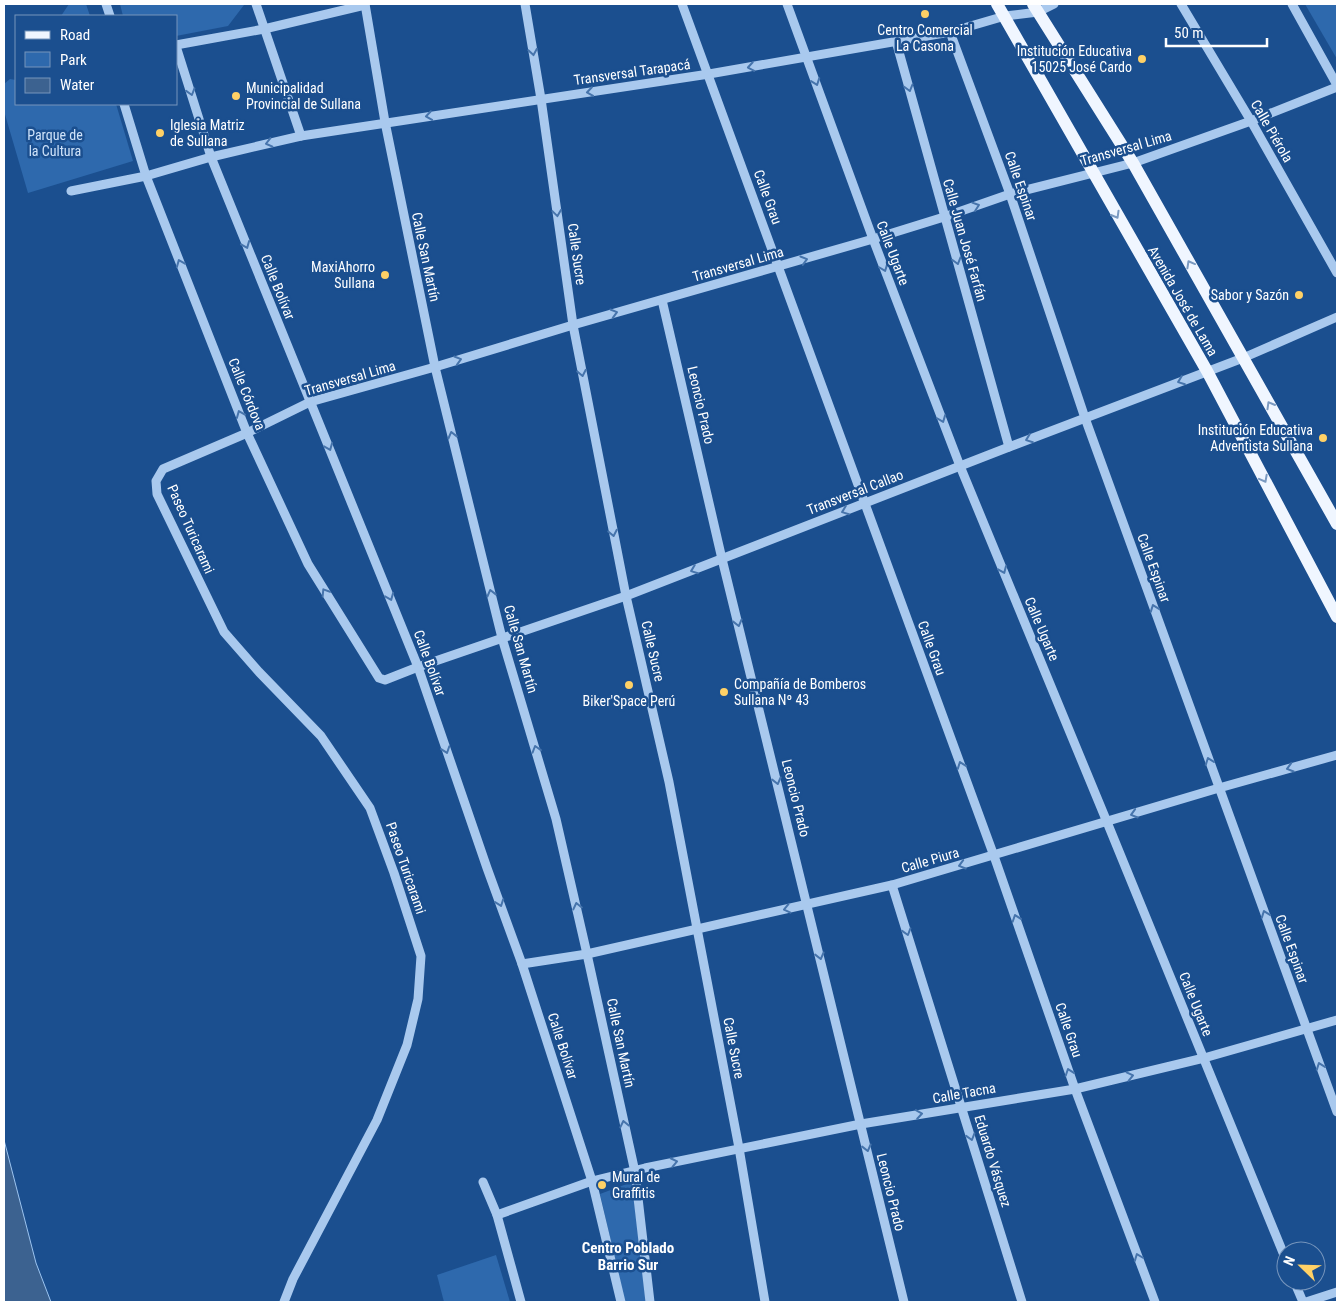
<svg xmlns="http://www.w3.org/2000/svg" width="1341" height="1306" font-family="'Roboto Condensed',sans-serif">
<style>
.green{fill:#2e69ad}
.water{fill:#3c6290;stroke:#9cc4f0}
.lines{fill:none;stroke-linecap:round;stroke-linejoin:round}
.minor{stroke:#a9c9ee;stroke-width:9}
.major{stroke:#f0f6ff;stroke-width:12}
.oneway{stroke:#4674ac}
.oneway2{stroke:#7b9ac1}
.poi-dot{fill:#ffd166;stroke:#1b4f8f;stroke-width:2}
.labels{text-anchor:middle;dominant-baseline:central;stroke-width:5;stroke-linejoin:round;paint-order:stroke}
.poi-label{font-size:14px;fill:#fff;stroke:#1b4f8f;text-anchor:end}
.street-label{font-size:14px;fill:#fff;stroke:#1b4f8f}
.park-label{font-size:14px;fill:#cfe3fa;stroke:#1b4f8f}
.neighbourhood-label{font-size:15px;font-weight:bold;fill:#fff;stroke:#1b4f8f}
</style>
<rect width="100%" height="100%" fill="#1b4f8f"/>
<g class="green">
<path d="M 69,4 L 86,4 L 90,16 L 61,16 Z"/>
<path d="M 120,4 L 244,4 L 244,5 L 228,26 L 176,36 L 176,16 L 123,16 Z"/>
<path d="M 1305,4 L 1337,4 L 1337,59 Z"/>
<path d="M 10,79 L 16,80 L 16,104 L 116,104 L 133,161 L 28,193 L 4,111 L 4,84 Z"/>
<path d="M 632,1182 L 646,1302 L 625,1302 L 600,1194 Z"/>
<path d="M 496,1255 L 510,1302 L 444,1302 L 437,1275 Z"/>
</g>
<path class="water" d="M 4,1140 L 36,1263 L 51,1302 L 4,1302 Z"/>
<g class="lines">
<g class="minor">
<path d="M 106,4 L 110,16"/>
<path d="M 256,4 L 301,136"/>
<path d="M 365,4 L 385,122 L 435,367 L 502,638 L 556,819 L 587,954 L 635,1172 L 650,1302"/>
<path d="M 525,4 L 541,99 L 573,325 L 626,596 L 669,782 L 739,1148 L 765,1302"/>
<path d="M 682,4 L 994,856 L 1075,1089 L 1155,1302"/>
<path d="M 787,4 L 873,239 L 960,466 L 1107,822 L 1286,1260"/>
<path d="M 1181,4 L 1251,121 L 1337,273"/>
<path d="M 1292,4 L 1337,85"/>
<path d="M 950,32 L 1010,194 L 1085,418 L 1337,1112"/>
<path d="M 896,41 L 1009,447"/>
<path d="M 176,45 L 264,29 L 365,5"/>
<path d="M 176,46 L 211,157 L 418,667 L 487,868 L 522,964 L 592,1181 L 621,1302"/>
<path d="M 124,104 L 146,176 L 247,433 L 308,564 L 379,678 L 385,680 L 418,667 L 626,596 L 1009,447 L 1243,358 L 1337,317"/>
<path d="M 71,191 L 146,176 L 211,157 L 301,136 L 709,74 L 950,32 L 1005,16 L 1038,12 L 1054,4"/>
<path d="M 662,300 L 722,559 L 904,1302"/>
<path d="M 892,885 L 1022,1302"/>
<path d="M 522,964 L 587,954 L 892,885 L 1219,788 L 1337,755"/>
<path d="M 483,1182 L 497,1215 L 521,1302"/>
<path d="M 497,1215 L 592,1181 L 645,1168 L 861,1124 L 1075,1089 L 1204,1058 L 1337,1020"/>
<path d="M 1294,1281 L 1303,1302"/>
<path d="M 284,1302 L 293,1279 L 377,1120 L 407,1045 L 418,999 L 421,956 L 394,873 L 370,808 L 321,736 L 259,672 L 224,632 L 157,494 L 156,481 L 163,469 L 247,433 L 310,402 L 435,367 L 573,325 L 873,239 L 944,217 L 1010,194 L 1133,163 L 1251,121 L 1337,87"/>
<path d="M 1306,1302 L 1337,1292"/>
</g>
<g class="major">
<path d="M 997,4 L 1207,371 L 1337,617"/>
<path d="M 1033,4 L 1133,163 L 1337,524"/>
</g>
</g>
<defs><path id="oneway-chevron" d="M-2-3.5L2.5 0L-2 3.5" fill="none" stroke-width="1.6" stroke-linecap="round" stroke-linejoin="round" transform="scale(1.25)"/></defs>
<g class="oneway">
<use href="#oneway-chevron" transform="translate(533 52) rotate(81)"/>
<use href="#oneway-chevron" transform="translate(751 67) rotate(170)"/>
<use href="#oneway-chevron" transform="translate(816 82) rotate(70)"/>
<use href="#oneway-chevron" transform="translate(909 88) rotate(75)"/>
<use href="#oneway-chevron" transform="translate(191 92) rotate(73)"/>
<use href="#oneway-chevron" transform="translate(590 92) rotate(172)"/>
<use href="#oneway-chevron" transform="translate(429 116) rotate(172)"/>
<use href="#oneway-chevron" transform="translate(269 143) rotate(166)"/>
<use href="#oneway-chevron" transform="translate(976 206) rotate(-19)"/>
<use href="#oneway-chevron" transform="translate(557 213) rotate(82)"/>
<use href="#oneway-chevron" transform="translate(246 245) rotate(68)"/>
<use href="#oneway-chevron" transform="translate(804 260) rotate(-16)"/>
<use href="#oneway-chevron" transform="translate(957 261) rotate(74)"/>
<use href="#oneway-chevron" transform="translate(180 263) rotate(-112)"/>
<use href="#oneway-chevron" transform="translate(884 268) rotate(69)"/>
<use href="#oneway-chevron" transform="translate(614 313) rotate(-16)"/>
<use href="#oneway-chevron" transform="translate(458 360) rotate(-17)"/>
<use href="#oneway-chevron" transform="translate(582 373) rotate(79)"/>
<use href="#oneway-chevron" transform="translate(1181 381) rotate(159)"/>
<use href="#oneway-chevron" transform="translate(240 414) rotate(-112)"/>
<use href="#oneway-chevron" transform="translate(942 419) rotate(69)"/>
<use href="#oneway-chevron" transform="translate(452 435) rotate(-104)"/>
<use href="#oneway-chevron" transform="translate(1029 439) rotate(159)"/>
<use href="#oneway-chevron" transform="translate(329 447) rotate(68)"/>
<use href="#oneway-chevron" transform="translate(845 511) rotate(159)"/>
<use href="#oneway-chevron" transform="translate(613 533) rotate(79)"/>
<use href="#oneway-chevron" transform="translate(694 570) rotate(159)"/>
<use href="#oneway-chevron" transform="translate(1003 570) rotate(67)"/>
<use href="#oneway-chevron" transform="translate(325 592) rotate(-122)"/>
<use href="#oneway-chevron" transform="translate(491 593) rotate(-104)"/>
<use href="#oneway-chevron" transform="translate(390 597) rotate(68)"/>
<use href="#oneway-chevron" transform="translate(1154 608) rotate(-110)"/>
<use href="#oneway-chevron" transform="translate(738 623) rotate(76)"/>
<use href="#oneway-chevron" transform="translate(536 749) rotate(-107)"/>
<use href="#oneway-chevron" transform="translate(446 750) rotate(71)"/>
<use href="#oneway-chevron" transform="translate(1209 761) rotate(-110)"/>
<use href="#oneway-chevron" transform="translate(961 765) rotate(-110)"/>
<use href="#oneway-chevron" transform="translate(1290 768) rotate(164)"/>
<use href="#oneway-chevron" transform="translate(777 781) rotate(76)"/>
<use href="#oneway-chevron" transform="translate(1134 814) rotate(163)"/>
<use href="#oneway-chevron" transform="translate(962 865) rotate(164)"/>
<use href="#oneway-chevron" transform="translate(500 903) rotate(70)"/>
<use href="#oneway-chevron" transform="translate(577 906) rotate(-103)"/>
<use href="#oneway-chevron" transform="translate(787 909) rotate(167)"/>
<use href="#oneway-chevron" transform="translate(1265 914) rotate(-110)"/>
<use href="#oneway-chevron" transform="translate(1016 918) rotate(-109)"/>
<use href="#oneway-chevron" transform="translate(907 932) rotate(73)"/>
<use href="#oneway-chevron" transform="translate(820 956) rotate(76)"/>
<use href="#oneway-chevron" transform="translate(1320 1066) rotate(-110)"/>
<use href="#oneway-chevron" transform="translate(1069 1072) rotate(-109)"/>
<use href="#oneway-chevron" transform="translate(1130 1076) rotate(-13)"/>
<use href="#oneway-chevron" transform="translate(919 1114) rotate(-9)"/>
<use href="#oneway-chevron" transform="translate(624 1124) rotate(-102)"/>
<use href="#oneway-chevron" transform="translate(971 1137) rotate(73)"/>
<use href="#oneway-chevron" transform="translate(867 1148) rotate(76)"/>
<use href="#oneway-chevron" transform="translate(674 1162) rotate(-12)"/>
<use href="#oneway-chevron" transform="translate(1138 1257) rotate(-111)"/>
</g>
<g class="oneway2">
<use href="#oneway-chevron" transform="translate(1116 215) rotate(60)"/>
<use href="#oneway-chevron" transform="translate(1190 264) rotate(-119)"/>
<use href="#oneway-chevron" transform="translate(1270 405) rotate(-120)"/>
<use href="#oneway-chevron" transform="translate(1264 479) rotate(62)"/>
</g>
<g class="poi-dot">
<circle cx="925" cy="14" r="5"/>
<circle cx="1142" cy="59" r="5"/>
<circle cx="236" cy="96" r="5"/>
<circle cx="160" cy="133" r="5"/>
<circle cx="385" cy="275" r="5"/>
<circle cx="1299" cy="295" r="5"/>
<circle cx="1323" cy="438" r="5"/>
<circle cx="629" cy="685" r="5"/>
<circle cx="724" cy="692" r="5"/>
<circle cx="602" cy="1185" r="5"/>
</g>
<g class="labels">
<g class="poi-label">
<text x="925" y="30" text-anchor="middle">Centro Comercial<tspan x="925" dy="16">La Casona</tspan></text>
<text x="1132" y="51">Institución Educativa<tspan x="1132" dy="16">15025 José Cardo</tspan></text>
<text x="246" y="88" text-anchor="start">Municipalidad<tspan x="246" dy="16">Provincial de Sullana</tspan></text>
<text x="170" y="125" text-anchor="start">Iglesia Matriz<tspan x="170" dy="16">de Sullana</tspan></text>
<text x="375" y="267">MaxiAhorro<tspan x="375" dy="16">Sullana</tspan></text>
<text x="1289" y="295">Sabor y Sazón</text>
<text x="1313" y="430">Institución Educativa<tspan x="1313" dy="16">Adventista Sullana</tspan></text>
<text x="734" y="684" text-anchor="start">Compañía de Bomberos<tspan x="734" dy="16">Sullana Nº 43</tspan></text>
<text x="629" y="701" text-anchor="middle">Biker'Space Perú</text>
<text x="612" y="1177" text-anchor="start">Mural de<tspan x="612" dy="16">Graffitis</tspan></text>
</g>
<g class="street-label">
<text transform="translate(632 72) rotate(-8)">Transversal Tarapacá</text>
<text transform="translate(1272 131) rotate(60)">Calle Piérola</text>
<text transform="translate(1126 148) rotate(-16)">Transversal Lima</text>
<text transform="translate(1021 186) rotate(71)">Calle Espinar</text>
<text transform="translate(768 197) rotate(70)">Calle Grau</text>
<text transform="translate(965 240) rotate(74)">Calle Juan José Farfán</text>
<text transform="translate(893 253) rotate(69)">Calle Ugarte</text>
<text transform="translate(577 254) rotate(82)">Calle Sucre</text>
<text transform="translate(426 257) rotate(78)">Calle San Martín</text>
<text transform="translate(738 264) rotate(-16)">Transversal Lima</text>
<text transform="translate(278 287) rotate(68)">Calle Bolívar</text>
<text transform="translate(1183 301) rotate(60)">Avenida José de Lama</text>
<text transform="translate(350 378) rotate(-16)">Transversal Lima</text>
<text transform="translate(247 394) rotate(68)">Calle Córdova</text>
<text transform="translate(701 405) rotate(77)">Leoncio Prado</text>
<text transform="translate(855 492) rotate(-21)">Transversal Callao</text>
<text transform="translate(191 529) rotate(66)">Paseo Turicarami</text>
<text transform="translate(1154 568) rotate(70)">Calle Espinar</text>
<text transform="translate(1042 629) rotate(67)">Calle Ugarte</text>
<text transform="translate(932 648) rotate(70)">Calle Grau</text>
<text transform="translate(521 649) rotate(74)">Calle San Martín</text>
<text transform="translate(653 651) rotate(77)">Calle Sucre</text>
<text transform="translate(430 663) rotate(70)">Calle Bolívar</text>
<text transform="translate(796 798) rotate(76)">Leoncio Prado</text>
<text transform="translate(930 860) rotate(-16)">Calle Piura</text>
<text transform="translate(406 868) rotate(71)">Paseo Turicarami</text>
<text transform="translate(1292 949) rotate(70)">Calle Espinar</text>
<text transform="translate(1196 1004) rotate(68)">Calle Ugarte</text>
<text transform="translate(1069 1030) rotate(71)">Calle Grau</text>
<text transform="translate(621 1043) rotate(78)">Calle San Martín</text>
<text transform="translate(563 1046) rotate(72)">Calle Bolívar</text>
<text transform="translate(734 1048) rotate(79)">Calle Sucre</text>
<text transform="translate(964 1093) rotate(-10)">Calle Tacna</text>
<text transform="translate(993 1161) rotate(73)">Eduardo Vásquez</text>
<text transform="translate(891 1192) rotate(76)">Leoncio Prado</text>
</g>
<g class="park-label">
<text x="55" y="135">Parque de<tspan x="55" dy="16">la Cultura</tspan></text>
</g>
<g class="neighbourhood-label">
<text x="628" y="1248">Centro Poblado<tspan x="628" dy="17">Barrio Sur</tspan></text>
</g>
</g>
<rect width="1341" height="1306" fill="none" stroke="#ffffff" stroke-width="10"/>
<rect x="15" y="15" width="162" height="90" fill="#1b4f8f" stroke="#7695bc"/>
<rect x="25" y="31" width="25" height="8" fill="#f0f6ff" stroke="#7695bc"/>
<text x="60" y="40" font-size="15" fill="#ffffff">Road</text>
<rect x="25" y="52" width="25" height="15" fill="#2e69ad" stroke="#7695bc"/>
<text x="60" y="65" font-size="15" fill="#ffffff">Park</text>
<rect x="25" y="78" width="25" height="15" fill="#3c6290" stroke="#7695bc"/>
<text x="60" y="90" font-size="15" fill="#ffffff">Water</text>
<g transform="translate(1301 1266) rotate(293)"><circle r="24" fill="#1b4f8f" stroke="#7695bc"/>
<path d="M0-4L9 19L0 12L-9 19Z" fill="#ffd166"/>
<text y="-8" font-size="14" font-weight="bold" text-anchor="middle" fill="#ffffff">N</text>
</g>
<path d="M1166 38v8h101v-8" fill="none" stroke="#ffffff" stroke-width="2.5"/>
<text x="1174" y="38" font-size="15" fill="#ffffff" stroke="#1b4f8f" stroke-width="4" paint-order="stroke">50 m</text>
</svg>
